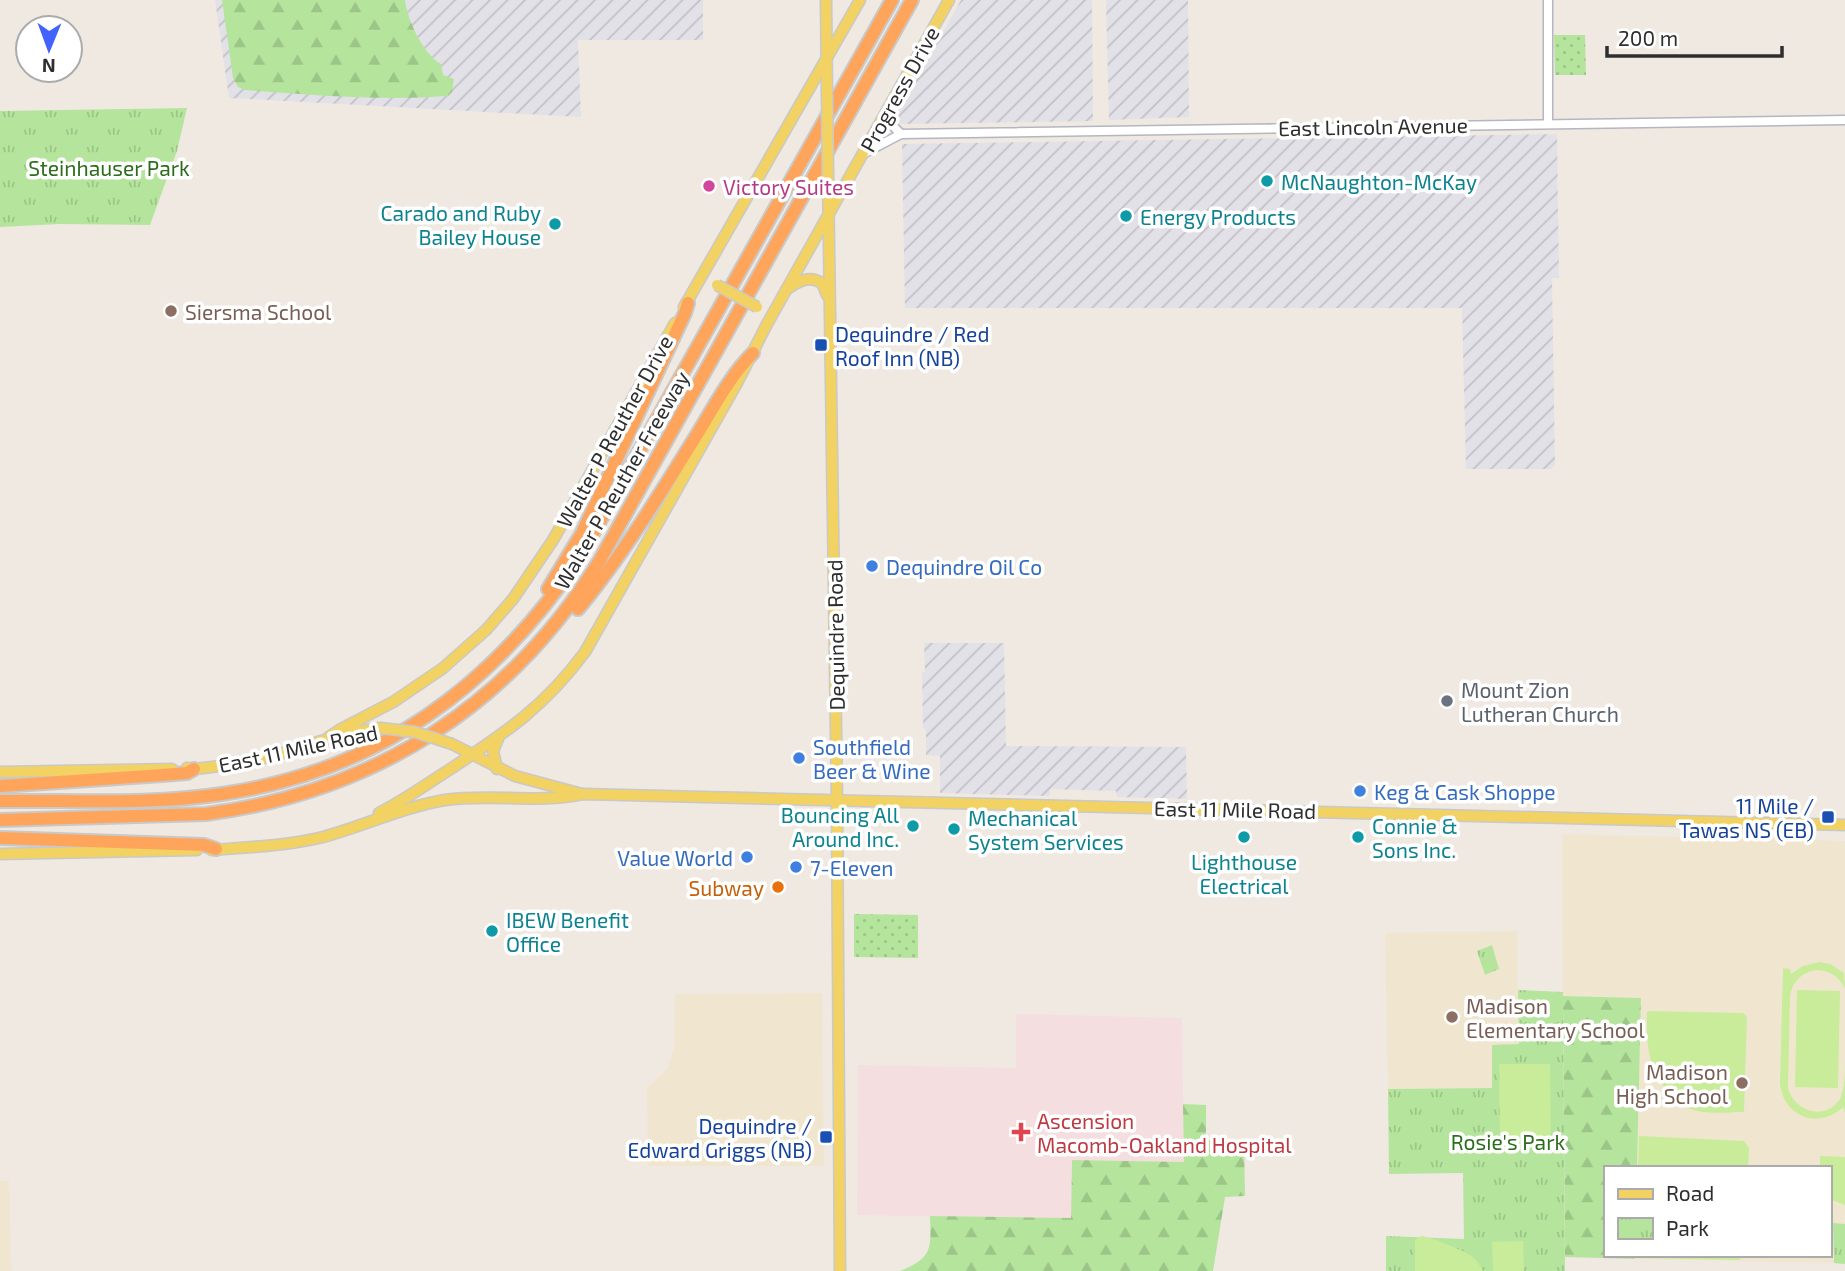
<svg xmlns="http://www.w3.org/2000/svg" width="1845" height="1271" font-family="'Exo 2',sans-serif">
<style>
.industrial{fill:url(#industrial-furrows)}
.education{fill:#f0e6d0}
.medical{fill:#f5dedf}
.grass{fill:url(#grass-dots)}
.forest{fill:url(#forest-firs)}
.park{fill:url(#park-tufts)}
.pitch{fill:#c8ec99}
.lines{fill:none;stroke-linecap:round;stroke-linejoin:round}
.minor-casing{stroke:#b4b6c1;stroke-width:11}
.major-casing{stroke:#c9c9c9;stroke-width:13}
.highway-casing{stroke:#c9c9c9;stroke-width:16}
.minor{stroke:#fff;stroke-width:8}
.major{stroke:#f2d262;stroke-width:10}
.highway{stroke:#ffa45b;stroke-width:12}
.major-bridge-casing{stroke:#c9c9c9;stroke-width:13;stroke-linecap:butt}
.major-bridge{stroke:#f2d262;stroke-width:10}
.culture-dot{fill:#0f9aa8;stroke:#fff;stroke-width:2.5}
.hotel-dot{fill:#d1479c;stroke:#fff;stroke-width:2.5}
.education-dot{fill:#8d6e63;stroke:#fff;stroke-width:2.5}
.transit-dot{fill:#1a4fb4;stroke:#fff;stroke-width:2.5}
.shop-dot{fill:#3f7fe0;stroke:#fff;stroke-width:2.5}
.worship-dot{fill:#6b7280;stroke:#fff;stroke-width:2.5}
.food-dot{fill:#e8710a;stroke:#fff;stroke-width:2.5}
.health-dot{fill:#e0444e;stroke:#fff;stroke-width:2.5}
.labels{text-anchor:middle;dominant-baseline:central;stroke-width:7;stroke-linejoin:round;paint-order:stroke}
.street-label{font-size:21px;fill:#2e2e2e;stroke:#fff}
.park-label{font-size:21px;fill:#2b6d1b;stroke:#fff}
.culture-label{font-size:21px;fill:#0d838f;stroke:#fff;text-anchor:start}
.hotel-label{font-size:21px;fill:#b23c85;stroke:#fff;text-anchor:start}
.education-label{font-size:21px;fill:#785e54;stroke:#fff;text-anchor:start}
.transit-label{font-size:21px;fill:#164399;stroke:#fff;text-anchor:end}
.shop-label{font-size:21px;fill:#366cbe;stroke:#fff;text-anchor:start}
.worship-label{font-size:21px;fill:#5b616d;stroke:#fff;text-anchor:start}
.food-label{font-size:21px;fill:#c56008;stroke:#fff;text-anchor:end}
.health-label{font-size:21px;fill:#be3a42;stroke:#fff;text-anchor:start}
</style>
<defs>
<pattern id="industrial-furrows" width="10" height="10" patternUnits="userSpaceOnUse" patternTransform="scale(1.75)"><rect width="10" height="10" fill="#e3e1e8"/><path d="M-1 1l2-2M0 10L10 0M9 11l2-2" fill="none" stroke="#c3c1c7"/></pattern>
<pattern id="grass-dots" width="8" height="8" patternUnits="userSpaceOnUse" patternTransform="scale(1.75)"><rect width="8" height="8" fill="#b5e59d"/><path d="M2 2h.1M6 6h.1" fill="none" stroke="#9cc588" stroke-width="1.8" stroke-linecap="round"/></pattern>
<pattern id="forest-firs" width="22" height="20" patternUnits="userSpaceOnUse" patternTransform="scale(1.75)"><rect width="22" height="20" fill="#b5e59d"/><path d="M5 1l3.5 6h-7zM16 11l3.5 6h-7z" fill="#9cc588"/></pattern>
<pattern id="park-tufts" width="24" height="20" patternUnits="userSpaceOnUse" patternTransform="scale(1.75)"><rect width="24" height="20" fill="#b5e59d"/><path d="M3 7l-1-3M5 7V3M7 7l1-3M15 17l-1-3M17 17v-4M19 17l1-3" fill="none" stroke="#9cc588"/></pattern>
</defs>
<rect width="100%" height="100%" fill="#efe9e1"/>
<g class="industrial">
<path d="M 215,0 L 703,0 L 703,40 L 578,40 L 581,117 L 229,98 Z"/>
<path d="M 961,0 L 1092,0 L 1093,121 L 901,124 L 895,118 Z"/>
<path d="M 1106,0 L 1188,0 L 1189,117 L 1109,120 Z"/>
<path d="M 1557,134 L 1559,278 L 1552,278 L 1555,464 L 1551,469 L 1466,469 L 1462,308 L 905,308 L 902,144 Z"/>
<path d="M 924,643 L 1004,643 L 1006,746 L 1186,747 L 1187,799 L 1117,797 L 1116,791 L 1050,789 L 1050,796 L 940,793 L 940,756 L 926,755 L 926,729 L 923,728 L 922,673 L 925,671 Z"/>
</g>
<g class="education">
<path d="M 1562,834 L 1845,841 L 1845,1224 L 1833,1224 L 1834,1263 L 1635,1259 L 1636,1255 L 1829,1255 L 1829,1168 L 1637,1168 L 1641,998 L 1563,996 Z"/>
<path d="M 1517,931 L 1519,1045 L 1492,1088 L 1388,1089 L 1385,933 Z"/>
<path d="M 822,993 L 824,1166 L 648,1166 L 647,1088 L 668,1068 L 674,1048 L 675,994 Z"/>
<path d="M 0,1181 L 9,1181 L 11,1271 L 0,1271 Z"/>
</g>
<path class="medical" d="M 1016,1014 L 1182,1018 L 1184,1162 L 1072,1160 L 1071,1219 L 857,1215 L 858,1065 L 1016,1068 Z"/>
<g class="grass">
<path d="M 1554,35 L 1585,35 L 1586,75 L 1555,75 Z"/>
<path d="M 854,914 L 918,915 L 918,958 L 854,957 Z"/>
</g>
<g class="forest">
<path d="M 222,0 L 405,0 C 407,19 423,54 441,64 L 443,75 L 454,79 L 452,92 L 448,96 C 381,101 312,95 245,90 L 238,87 L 233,78 Z"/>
<path d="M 1563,996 L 1641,998 L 1637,1168 L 1605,1168 L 1605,1255 L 1636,1255 L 1635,1259 L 1565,1257 Z"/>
<path d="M 1183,1104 L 1206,1105 L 1206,1140 L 1244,1142 L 1245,1196 L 1225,1197 L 1213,1271 L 900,1271 C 933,1258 931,1248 930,1216 L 1071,1218 L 1072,1160 L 1184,1162 Z"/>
</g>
<g class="park">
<path d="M 187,108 L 177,151 L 150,225 L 60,224 L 0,227 L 0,111 Z"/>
<path d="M 1492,945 L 1499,969 L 1485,975 L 1477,951 Z"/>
<path d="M 1518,990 L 1563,992 L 1565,1271 L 1386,1271 L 1386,1236 L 1464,1239 L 1463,1173 L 1389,1174 L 1388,1089 L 1492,1088 L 1492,1045 L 1519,1044 Z"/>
<path d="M 1833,1223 L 1845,1224 L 1845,1264 L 1834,1263 Z"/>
</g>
<g class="pitch">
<path d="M 1819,962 L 1830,964 L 1844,973 L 1845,989 C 1832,960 1794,966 1790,997 L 1788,1088 C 1794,1111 1825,1122 1840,1099 C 1845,1088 1845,1072 1845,1059 L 1845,1113 L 1843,1107 C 1819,1130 1783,1117 1780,1083 L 1783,968 L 1790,969 L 1791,974 L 1803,966 Z"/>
<path d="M 1797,990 L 1840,991 L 1838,1088 L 1795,1087 Z"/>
<path d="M 1647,1011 L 1743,1013 L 1747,1017 L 1744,1112 C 1727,1112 1706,1115 1690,1109 C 1685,1107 1681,1102 1677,1099 C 1648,1077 1646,1045 1647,1011 Z"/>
<path d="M 1550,1064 L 1551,1147 L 1500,1147 L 1499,1064 Z"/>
<path d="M 1639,1136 L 1744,1141 L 1749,1148 L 1748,1168 L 1638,1168 Z"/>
<path d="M 1820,1156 L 1845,1157 L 1845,1205 L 1829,1199 L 1829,1168 L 1820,1168 Z"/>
<path d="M 1421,1236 C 1431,1237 1465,1251 1473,1257 C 1478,1261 1480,1266 1483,1271 L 1415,1271 L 1415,1240 Z"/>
<path d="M 1523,1241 L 1524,1271 L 1493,1271 L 1492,1242 Z"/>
<path d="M 1636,1255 L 1741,1255 L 1740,1260 L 1636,1258 Z"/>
</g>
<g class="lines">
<defs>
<g id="minor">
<path d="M 887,112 L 891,124 L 901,134"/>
<path d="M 1548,123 L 1548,0"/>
<path d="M 863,154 L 901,134 L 1845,120"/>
</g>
<g id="major">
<path d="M 826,0 L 827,94"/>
<path d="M 828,176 L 837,799 L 840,1271"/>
<path d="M 787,289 C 799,281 809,275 822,283 L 827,295"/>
<path d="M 684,307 L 860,0"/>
<path d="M 329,737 L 341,729 L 393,702 L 443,668 L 486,630 L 513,599 L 553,540 L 675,323"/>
<path d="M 452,744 L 515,776 L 582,794"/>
<path d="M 187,768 L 194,769 C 223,766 252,762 280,754 C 314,744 345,731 381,728"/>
<path d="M 497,769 L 493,751 L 498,739"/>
<path d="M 0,772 L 172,769"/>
<path d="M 379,813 C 405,800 428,783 452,768 C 508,731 545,706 585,652 L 737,383 L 767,324 L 949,0"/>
<path d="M 212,850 C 249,847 286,846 323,837 C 364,826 403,807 445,800 C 491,793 538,804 583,794 L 1845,825"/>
<path d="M 0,854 L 197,850"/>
</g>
<g id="highway">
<path d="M 548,589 L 582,533 L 685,313 L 688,303"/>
<path d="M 578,609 C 619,560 659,496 693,441 C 712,411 728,378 753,353"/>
<path d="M 0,786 L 162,775 L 187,773 L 194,769"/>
<path d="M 0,801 C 73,800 151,805 222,794 C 378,771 491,688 578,560 L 892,0"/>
<path d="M 0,820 L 206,814 C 375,792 511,705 600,560 L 912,0"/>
<path d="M 0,838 L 204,845 L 216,849"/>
</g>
</defs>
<use href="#minor" class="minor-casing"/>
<use href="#major" class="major-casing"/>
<use href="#highway" class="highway-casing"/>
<use href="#minor" class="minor"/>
<use href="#major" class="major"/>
<use href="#highway" class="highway"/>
<defs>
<g id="major-bridge">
<path d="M 827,94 L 828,176"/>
<path d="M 717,285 L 757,307"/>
<path d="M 381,728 L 415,732 L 452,744"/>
</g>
</defs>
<use href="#major-bridge" class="major-bridge-casing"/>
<use href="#major-bridge" class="major-bridge"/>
</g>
<g class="culture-dot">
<circle cx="1267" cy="181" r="7"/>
<circle cx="1126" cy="216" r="7"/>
<circle cx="555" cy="224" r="7"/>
<circle cx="913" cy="826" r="7"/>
<circle cx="954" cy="829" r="7"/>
<circle cx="1244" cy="837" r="7"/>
<circle cx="1358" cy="837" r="7"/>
<circle cx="492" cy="931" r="7"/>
</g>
<circle class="hotel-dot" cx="709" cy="186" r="7"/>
<g class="education-dot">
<circle cx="171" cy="311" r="7"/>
<circle cx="1452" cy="1017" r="7"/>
<circle cx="1742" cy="1083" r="7"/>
</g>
<g class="transit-dot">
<rect x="814" y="338" width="14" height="14" rx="3.5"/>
<rect x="1821" y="810" width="14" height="14" rx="3.5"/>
<rect x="819" y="1130" width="14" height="14" rx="3.5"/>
</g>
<g class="shop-dot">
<circle cx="872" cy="566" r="7"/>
<circle cx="799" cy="758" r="7"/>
<circle cx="1360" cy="791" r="7"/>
<circle cx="747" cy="857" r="7"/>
<circle cx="796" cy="867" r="7"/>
</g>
<circle class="worship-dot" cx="1447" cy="701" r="7"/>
<circle class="food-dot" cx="778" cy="887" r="7"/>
<path class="health-dot" d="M1017.5 1121.5h7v7h7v7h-7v7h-7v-7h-7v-7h7z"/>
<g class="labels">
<g class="street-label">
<text transform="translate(899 89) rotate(-61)">Progress Drive</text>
<text transform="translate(1373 126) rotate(-1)">East Lincoln Avenue</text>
<text transform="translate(614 431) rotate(-61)">Walter P Reuther Drive</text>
<text transform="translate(621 480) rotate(-60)">Walter P Reuther Freeway</text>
<text transform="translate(835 635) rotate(-91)">Dequindre Road</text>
<text transform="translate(298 748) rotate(-12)">East 11 Mile Road</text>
<text transform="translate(1235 809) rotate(1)">East 11 Mile Road</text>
</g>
<g class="park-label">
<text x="109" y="167">Steinhauser Park</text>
<text x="1508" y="1141">Rosie's Park</text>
</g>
<g class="culture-label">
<text x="1281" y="181">McNaughton-McKay</text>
<text x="541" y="212" text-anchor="end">Carado and Ruby<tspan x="541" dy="24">Bailey House</tspan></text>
<text x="1140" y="216">Energy Products</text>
<text x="899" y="814" text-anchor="end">Bouncing All<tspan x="899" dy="24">Around Inc.</tspan></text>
<text x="968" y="817">Mechanical<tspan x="968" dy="24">System Services</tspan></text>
<text x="1372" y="825">Connie &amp;<tspan x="1372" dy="24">Sons Inc.</tspan></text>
<text x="1244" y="861" text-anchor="middle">Lighthouse<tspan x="1244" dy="24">Electrical</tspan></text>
<text x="506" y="919">IBEW Benefit<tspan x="506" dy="24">Office</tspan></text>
</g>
<g class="hotel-label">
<text x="723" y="186">Victory Suites</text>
</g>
<g class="education-label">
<text x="185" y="311">Siersma School</text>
<text x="1466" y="1005">Madison<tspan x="1466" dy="24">Elementary School</tspan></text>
<text x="1728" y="1071" text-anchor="end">Madison<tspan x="1728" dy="24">High School</tspan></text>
</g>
<g class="transit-label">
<text x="835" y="333" text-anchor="start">Dequindre / Red<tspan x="835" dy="24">Roof Inn (NB)</tspan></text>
<text x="1814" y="805">11 Mile /<tspan x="1814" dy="24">Tawas NS (EB)</tspan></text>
<text x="812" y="1125">Dequindre /<tspan x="812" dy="24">Edward Griggs (NB)</tspan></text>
</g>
<g class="shop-label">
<text x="886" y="566">Dequindre Oil Co</text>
<text x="813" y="746">Southfield<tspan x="813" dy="24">Beer &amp; Wine</tspan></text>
<text x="1374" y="791">Keg &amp; Cask Shoppe</text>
<text x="733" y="857" text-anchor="end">Value World</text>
<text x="810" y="867">7-Eleven</text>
</g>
<g class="worship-label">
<text x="1461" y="689">Mount Zion<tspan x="1461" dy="24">Lutheran Church</tspan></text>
</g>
<g class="food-label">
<text x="764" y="887">Subway</text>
</g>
<g class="health-label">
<text x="1037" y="1120">Ascension<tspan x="1037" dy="24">Macomb-Oakland Hospital</tspan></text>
</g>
</g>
<rect x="1604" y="1166" width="228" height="91" fill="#ffffff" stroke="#ababab" stroke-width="2"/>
<rect x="1618" y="1189" width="35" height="10" fill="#f2d262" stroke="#ababab" stroke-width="2"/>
<text x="1666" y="1201" font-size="21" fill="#2e2e2e">Road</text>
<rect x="1618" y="1218" width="35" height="21" fill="url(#park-tufts)" stroke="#ababab" stroke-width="2"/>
<text x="1666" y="1236" font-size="21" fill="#2e2e2e">Park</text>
<g transform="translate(49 49) rotate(181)"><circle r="33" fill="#ffffff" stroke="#ababab" stroke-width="2"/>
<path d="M0-5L12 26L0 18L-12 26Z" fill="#4162fb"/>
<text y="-10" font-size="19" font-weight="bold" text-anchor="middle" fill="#2e2e2e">N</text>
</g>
<path d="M1607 46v10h175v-10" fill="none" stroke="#2e2e2e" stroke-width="3.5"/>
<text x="1618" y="46" font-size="21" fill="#2e2e2e" stroke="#ffffff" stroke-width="5" paint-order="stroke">200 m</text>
</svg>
